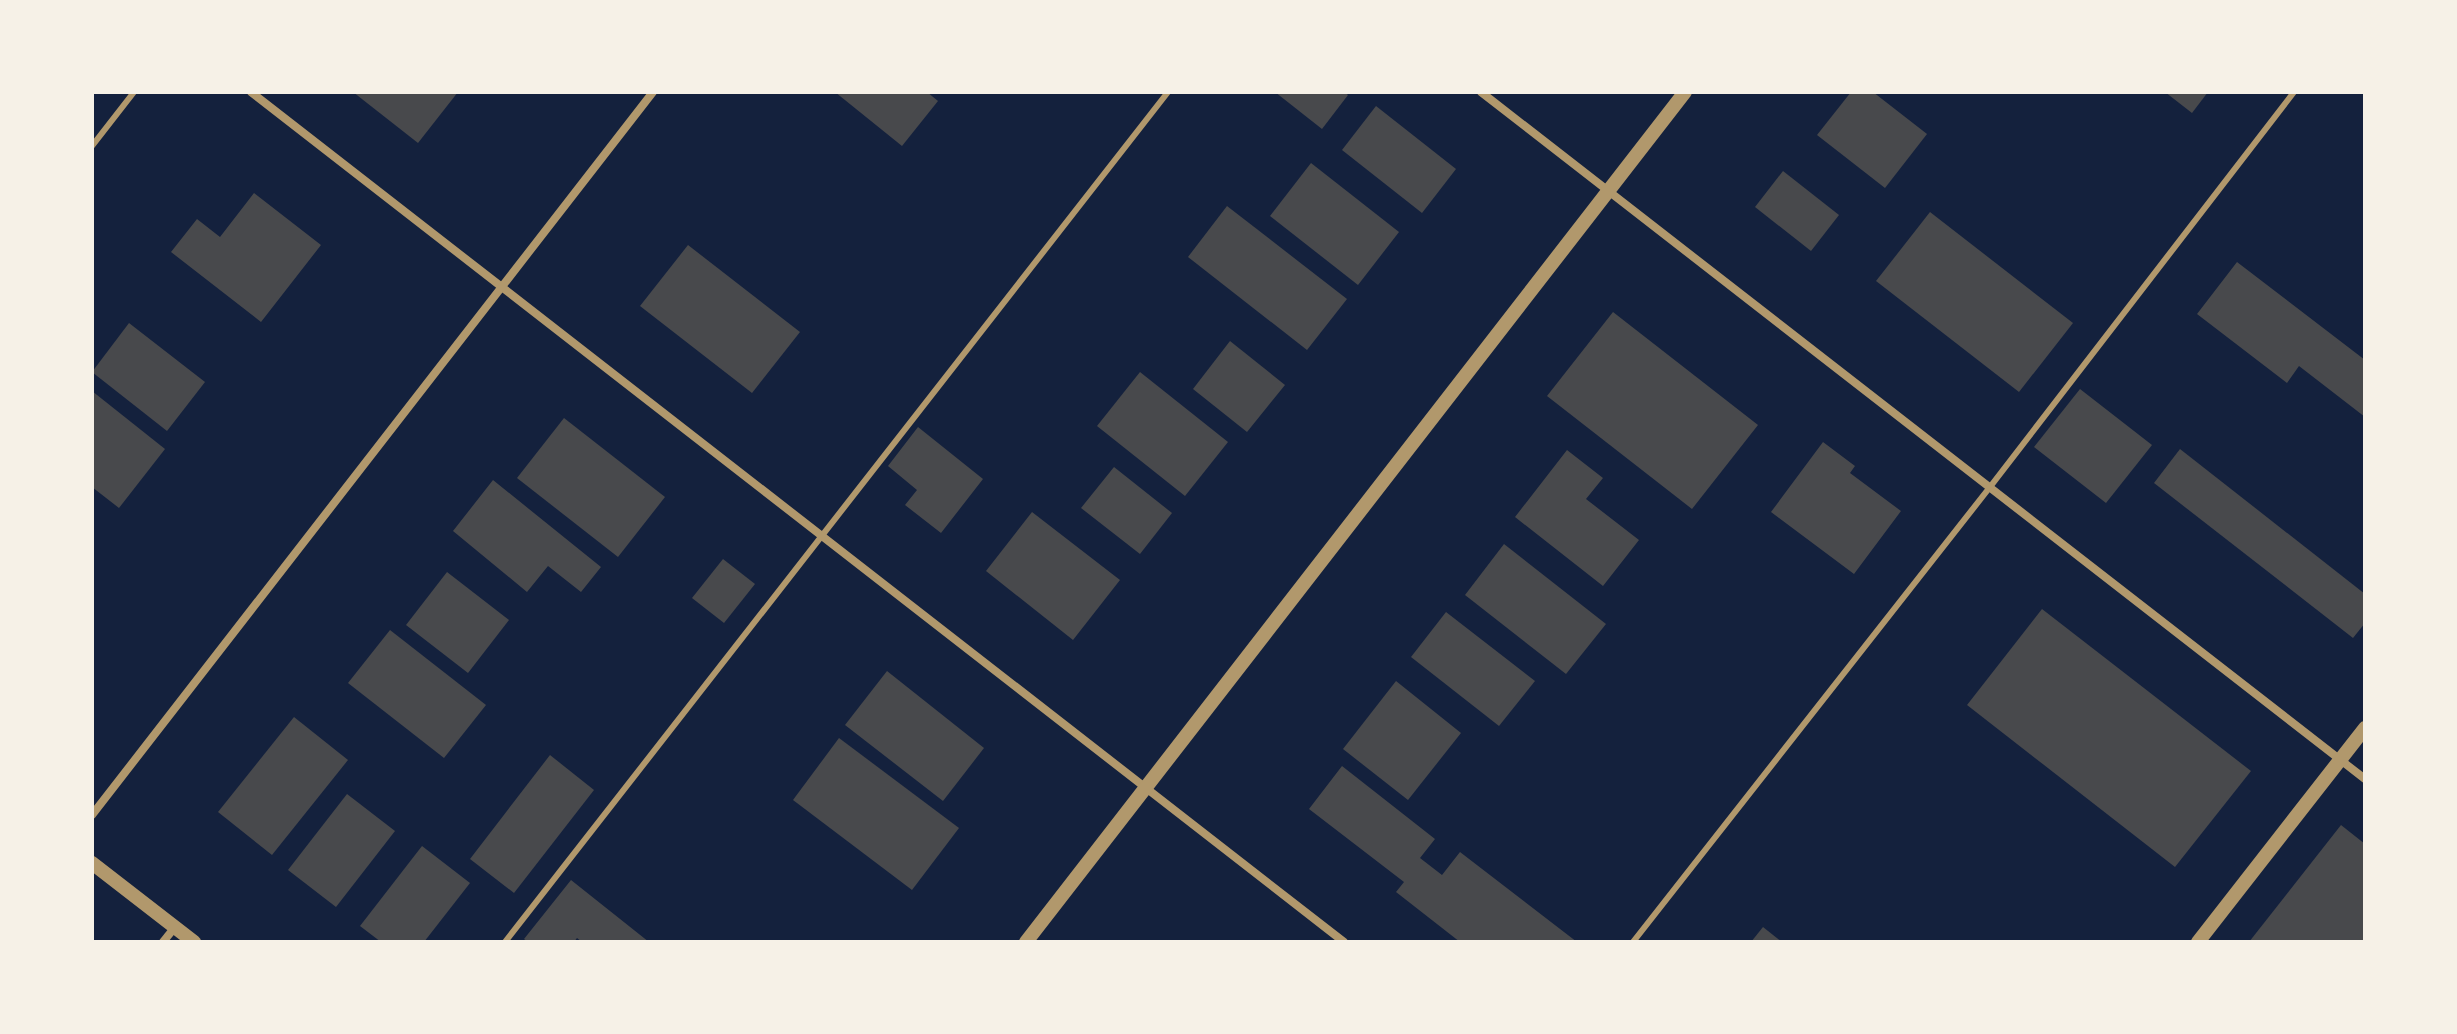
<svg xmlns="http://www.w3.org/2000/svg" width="2457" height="1034" font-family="'Fira Sans',sans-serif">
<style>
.building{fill:#48494c}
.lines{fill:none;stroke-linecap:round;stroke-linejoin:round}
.service{stroke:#b1986c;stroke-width:6}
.minor{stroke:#b1986c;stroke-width:8}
.tertiary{stroke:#b1986c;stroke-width:14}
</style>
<rect width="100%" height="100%" fill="#14213d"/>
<g class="building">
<path d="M 353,92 L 458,92 L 418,143 Z"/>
<path d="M 835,92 L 927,92 L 938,101 L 902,146 Z"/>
<path d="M 1275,92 L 1344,92 L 1348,95 L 1322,129 Z"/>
<path d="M 1851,92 L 1873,92 L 1927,134 L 1885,188 L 1817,135 Z"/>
<path d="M 2165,92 L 2208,92 L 2192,113 Z"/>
<path d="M 1376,106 L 1456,169 L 1422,213 L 1342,150 Z"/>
<path d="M 1311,163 L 1399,232 L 1358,285 L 1270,216 Z"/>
<path d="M 1783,171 L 1839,215 L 1811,251 L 1755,207 Z"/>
<path d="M 254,193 L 321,245 L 261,322 L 171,252 L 197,219 L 220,237 Z"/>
<path d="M 1227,206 L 1347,299 L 1307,350 L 1188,257 Z"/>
<path d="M 1930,212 L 2073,323 L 2019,392 L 1876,281 Z"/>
<path d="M 688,245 L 800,332 L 752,393 L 640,306 Z"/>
<path d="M 2237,262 L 2365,360 L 2365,417 L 2299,366 L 2287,383 L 2197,314 Z"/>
<path d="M 1613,312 L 1758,425 L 1692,509 L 1547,396 Z"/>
<path d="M 129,323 L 205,382 L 167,431 L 92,372 Z"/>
<path d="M 1230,341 L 1285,385 L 1247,432 L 1193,389 Z"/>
<path d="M 1140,372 L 1228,442 L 1185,496 L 1097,426 Z"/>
<path d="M 2080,389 L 2152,445 L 2106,503 L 2034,447 Z"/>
<path d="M 92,391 L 165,449 L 119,508 L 92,487 Z"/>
<path d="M 564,418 L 665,497 L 618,557 L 517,478 Z"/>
<path d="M 918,427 L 983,479 L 941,533 L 905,505 L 917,490 L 888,466 Z"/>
<path d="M 1823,442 L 1855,466 L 1850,473 L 1901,511 L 1854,574 L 1771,512 Z"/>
<path d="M 2180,449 L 2365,594 L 2365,623 L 2353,638 L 2154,483 Z"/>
<path d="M 1567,450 L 1603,478 L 1586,499 L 1639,540 L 1603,586 L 1515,517 Z"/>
<path d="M 1114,467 L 1172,513 L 1140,554 L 1081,508 Z"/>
<path d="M 493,480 L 601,567 L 581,592 L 548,566 L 527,592 L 453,531 Z"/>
<path d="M 1032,512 L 1120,580 L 1073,640 L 986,571 Z"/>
<path d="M 1504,544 L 1606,624 L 1566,674 L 1465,595 Z"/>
<path d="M 723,559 L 755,584 L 724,623 L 692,598 Z"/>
<path d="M 447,572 L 509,620 L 468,673 L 406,625 Z"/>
<path d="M 2042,609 L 2251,771 L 2175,867 L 1967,705 Z"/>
<path d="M 1446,612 L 1535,681 L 1499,726 L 1411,657 Z"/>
<path d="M 390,630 L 486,705 L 444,758 L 348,683 Z"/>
<path d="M 887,671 L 984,748 L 943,801 L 845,725 Z"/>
<path d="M 1396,681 L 1461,733 L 1408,800 L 1343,749 Z"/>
<path d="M 294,717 L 348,760 L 272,855 L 218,812 Z"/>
<path d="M 839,738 L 959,828 L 912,890 L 793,800 Z"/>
<path d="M 550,755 L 594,790 L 514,893 L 470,859 Z"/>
<path d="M 1342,766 L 1435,839 L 1420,858 L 1442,875 L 1460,852 L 1577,942 L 1460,942 L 1396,892 L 1404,882 L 1309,809 Z"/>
<path d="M 347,794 L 395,831 L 336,907 L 288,870 Z"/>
<path d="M 2341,825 L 2365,844 L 2365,942 L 2249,942 Z"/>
<path d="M 422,846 L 470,883 L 424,942 L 381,942 L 360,926 Z"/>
<path d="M 571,880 L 649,942 L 582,942 L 577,938 L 574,942 L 528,942 L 524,939 Z"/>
<path d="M 1763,927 L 1782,942 L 1751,942 Z"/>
</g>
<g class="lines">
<g class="service">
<path d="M 92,146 L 134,92"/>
<path d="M 505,942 L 1168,92"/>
<path d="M 1633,942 L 1990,487 L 2294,92"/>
</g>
<g class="minor">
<path d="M 251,92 L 1344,942"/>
<path d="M 1481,92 L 2365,779"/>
<path d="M 92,815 L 653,92"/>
<path d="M 163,942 L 175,927"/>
</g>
<g class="tertiary">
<path d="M 92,863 L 194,942"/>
<path d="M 1026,942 L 1685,92"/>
<path d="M 2198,942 L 2365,728"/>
</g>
</g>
<rect width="2457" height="1034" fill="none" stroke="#f6f1e7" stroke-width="188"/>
</svg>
